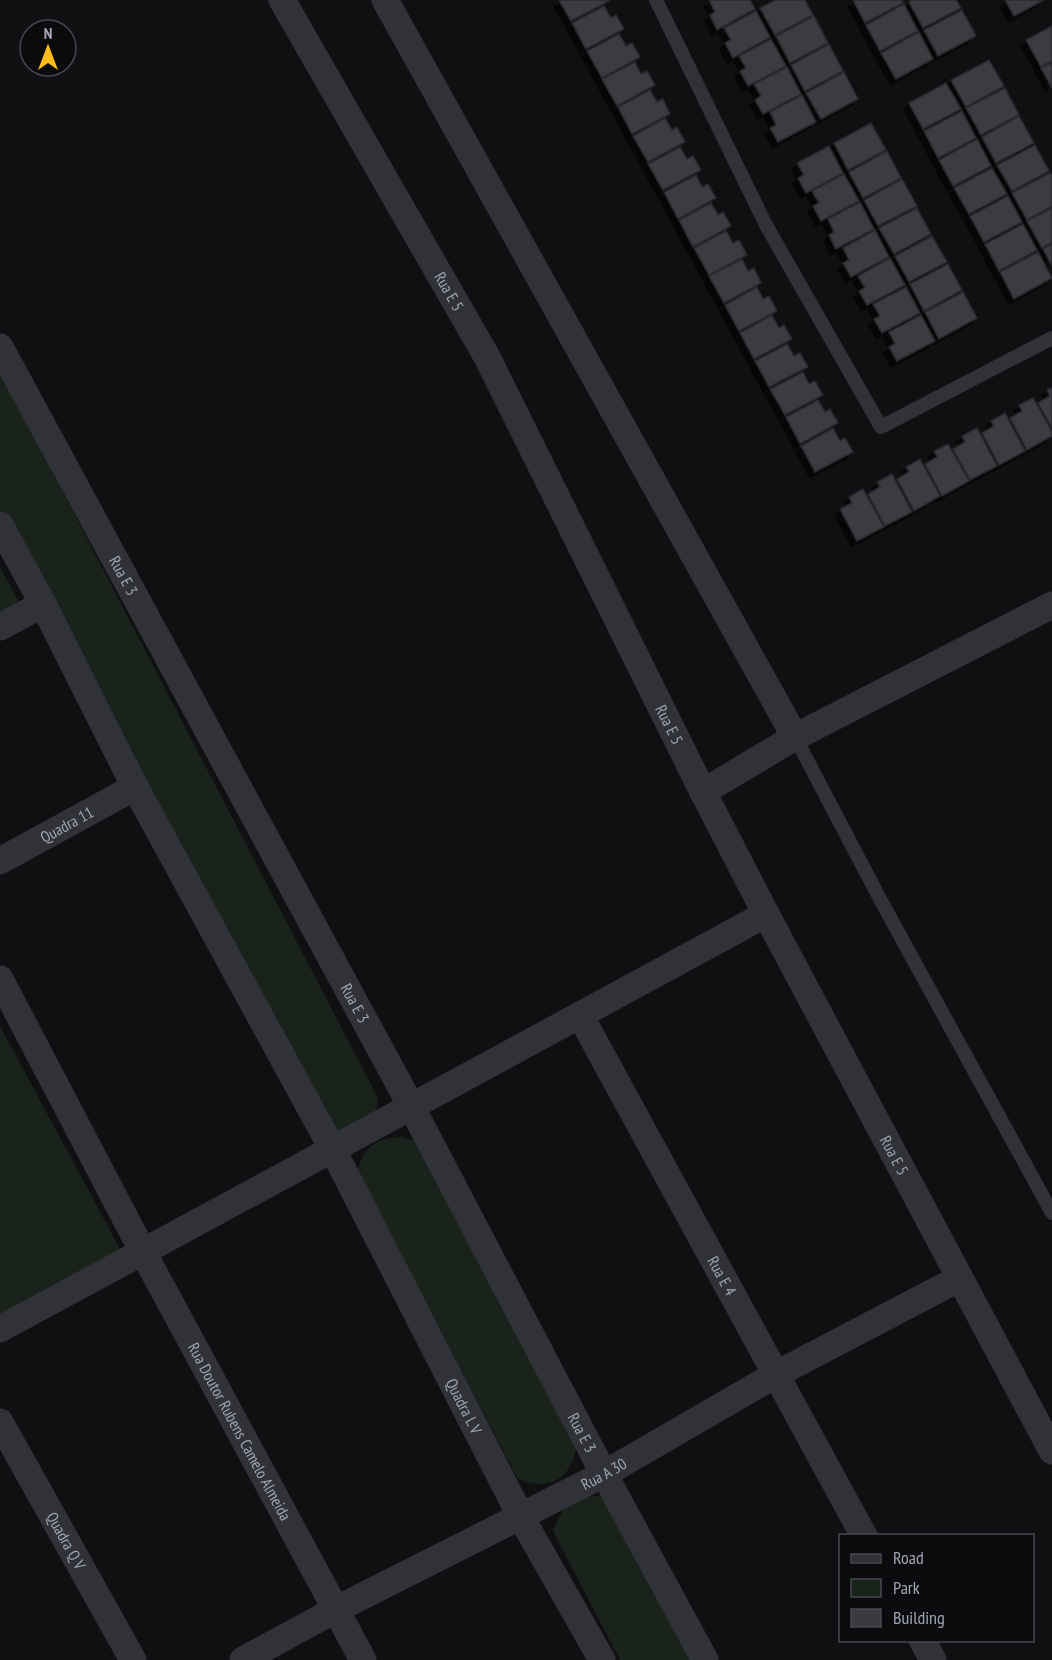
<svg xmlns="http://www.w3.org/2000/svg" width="1052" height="1660" font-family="'PT Sans Narrow',sans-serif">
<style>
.green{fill:#1a221c}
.building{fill:#3a3a40;stroke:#2a2a2e;stroke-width:1.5;filter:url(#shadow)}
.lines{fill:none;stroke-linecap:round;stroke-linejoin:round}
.service{stroke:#313237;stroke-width:14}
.minor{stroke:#313237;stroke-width:27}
.labels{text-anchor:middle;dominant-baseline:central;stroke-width:5;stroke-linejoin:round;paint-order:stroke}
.street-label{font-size:16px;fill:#a0a5b4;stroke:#0b0b0d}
</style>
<defs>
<filter id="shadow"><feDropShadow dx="-5.5" dy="5.5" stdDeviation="0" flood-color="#0009"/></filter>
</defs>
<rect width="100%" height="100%" fill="#101012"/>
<g class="green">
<path d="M 0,371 L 378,1098 L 377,1109 L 372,1119 L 331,1134 L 0,513 Z"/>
<path d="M 0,567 L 20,604 L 0,615 Z"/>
<path d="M 0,1026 L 126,1260 L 0,1326 Z"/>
<path d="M 401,1137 L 414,1141 L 576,1447 C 572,1479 548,1492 518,1479 L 357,1172 C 363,1147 376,1138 401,1137 Z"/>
<path d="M 598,1496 L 610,1500 L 693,1660 L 620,1660 L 553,1531 C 560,1508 574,1497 598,1496 Z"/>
</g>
<g class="building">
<path d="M 559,0 L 609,0 L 609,1 L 571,21 Z"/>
<path d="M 709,0 L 750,0 L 755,9 L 717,30 L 710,15 L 715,12 Z"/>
<path d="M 776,0 L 805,0 L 813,15 L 775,35 L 760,8 Z"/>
<path d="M 853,0 L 902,0 L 903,3 L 865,23 Z"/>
<path d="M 912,0 L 956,0 L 961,8 L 923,28 L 909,2 Z"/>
<path d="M 1005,0 L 1044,0 L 1014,16 Z"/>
<path d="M 904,4 L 918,31 L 880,51 L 866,25 Z"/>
<path d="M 604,6 L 611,18 L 616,15 L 624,29 L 586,49 L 572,23 Z"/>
<path d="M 962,10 L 976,36 L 938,56 L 924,30 Z"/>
<path d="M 756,11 L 770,37 L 733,58 L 725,43 L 731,40 L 724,28 Z"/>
<path d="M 814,16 L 828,43 L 790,63 L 776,36 Z"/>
<path d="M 1052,26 L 1052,61 L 1041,67 L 1026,40 Z"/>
<path d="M 919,32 L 933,59 L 896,79 L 881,53 Z"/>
<path d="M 619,34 L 626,46 L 632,43 L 640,57 L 602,78 L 587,51 Z"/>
<path d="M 771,39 L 786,66 L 748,86 L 740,71 L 746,68 L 739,56 Z"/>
<path d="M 829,44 L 843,71 L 805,91 L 791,65 Z"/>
<path d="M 989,60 L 1004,86 L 966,107 L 951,80 Z"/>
<path d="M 635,62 L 641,74 L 647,71 L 655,85 L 617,106 L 602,79 Z"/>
<path d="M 1052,63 L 1052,88 L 1041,68 Z"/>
<path d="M 787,67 L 801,94 L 763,114 L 755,100 L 761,96 L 754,84 Z"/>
<path d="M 844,72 L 858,99 L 821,119 L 806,93 Z"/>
<path d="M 946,83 L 961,109 L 923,129 L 909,103 Z"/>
<path d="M 1005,88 L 1019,115 L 981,135 L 966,108 Z"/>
<path d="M 650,90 L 657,102 L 663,99 L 670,114 L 632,134 L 618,107 Z"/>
<path d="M 802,95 L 816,122 L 778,142 L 770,128 L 776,125 L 770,112 Z"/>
<path d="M 962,111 L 976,138 L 938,158 L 924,131 Z"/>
<path d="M 1019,116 L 1034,143 L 996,163 L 982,137 Z"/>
<path d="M 665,118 L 672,130 L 677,127 L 685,142 L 648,162 L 633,136 Z"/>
<path d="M 871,123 L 886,150 L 848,170 L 834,143 Z"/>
<path d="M 977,139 L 991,166 L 953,186 L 939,160 Z"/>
<path d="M 1035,145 L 1049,171 L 1012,191 L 997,165 Z"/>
<path d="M 829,146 L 843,173 L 806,193 L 798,178 L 804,175 L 797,163 Z"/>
<path d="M 680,147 L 687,159 L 693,156 L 701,170 L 663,190 L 648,164 Z"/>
<path d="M 887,151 L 901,178 L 863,198 L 849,172 Z"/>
<path d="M 992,168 L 1007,194 L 969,214 L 954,188 Z"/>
<path d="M 1050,173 L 1052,176 L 1052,206 L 1027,220 L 1012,193 Z"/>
<path d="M 844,174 L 859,201 L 821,221 L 813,206 L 819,203 L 812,191 Z"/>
<path d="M 696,175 L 702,187 L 708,184 L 716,198 L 678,219 L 664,192 Z"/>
<path d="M 902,179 L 917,206 L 878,226 L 864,200 Z"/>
<path d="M 1008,196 L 1022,222 L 984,242 L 970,216 Z"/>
<path d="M 860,202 L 874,229 L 836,249 L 829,235 L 834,232 L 828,219 Z"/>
<path d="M 711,203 L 718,215 L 723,212 L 731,226 L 693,247 L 679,220 Z"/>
<path d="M 917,208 L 931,234 L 894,254 L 879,228 Z"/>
<path d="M 1052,208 L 1052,242 L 1042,248 L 1027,221 Z"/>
<path d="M 1023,224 L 1037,250 L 999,271 L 985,244 Z"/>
<path d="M 875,230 L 889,257 L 851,277 L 843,263 L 849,260 L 843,248 Z"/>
<path d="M 726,231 L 733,243 L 739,240 L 747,255 L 709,275 L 694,248 Z"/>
<path d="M 932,236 L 947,262 L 909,282 L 895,256 Z"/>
<path d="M 1052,244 L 1052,266 L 1043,249 Z"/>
<path d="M 1038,252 L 1052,278 L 1014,299 L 1000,272 Z"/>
<path d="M 890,258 L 905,285 L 867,305 L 859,291 L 865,288 L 858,276 Z"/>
<path d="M 742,259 L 748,271 L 754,268 L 761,283 L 724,303 L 709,276 Z"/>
<path d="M 948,264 L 962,290 L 924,311 L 910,284 Z"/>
<path d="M 757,287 L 763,299 L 769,296 L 777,311 L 739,331 L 725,305 Z"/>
<path d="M 906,287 L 920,313 L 882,333 L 874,319 L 880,316 L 873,304 Z"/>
<path d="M 963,292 L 977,318 L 939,339 L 925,312 Z"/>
<path d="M 772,315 L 779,328 L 784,325 L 792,339 L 754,359 L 740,333 Z"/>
<path d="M 921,315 L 935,341 L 897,361 L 889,347 L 895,344 L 889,332 Z"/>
<path d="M 787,344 L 794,356 L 800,353 L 808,367 L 769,387 L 755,361 Z"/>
<path d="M 803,372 L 809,384 L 815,381 L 823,395 L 785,415 L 770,389 Z"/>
<path d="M 1052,388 L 1052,428 L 1038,403 L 1050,396 L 1047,390 Z"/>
<path d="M 1033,398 L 1052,432 L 1052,436 L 1027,450 L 1010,418 L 1022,411 L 1019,405 Z"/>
<path d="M 818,400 L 825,412 L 830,409 L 838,423 L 800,444 L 786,417 Z"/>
<path d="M 1005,413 L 1025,451 L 999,465 L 982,433 L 994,426 L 991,421 Z"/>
<path d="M 833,428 L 840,441 L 845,438 L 853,452 L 815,472 L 801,446 Z"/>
<path d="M 977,428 L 997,466 L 970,480 L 953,449 L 965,442 L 962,436 Z"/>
<path d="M 948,444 L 969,481 L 942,496 L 925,464 L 937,457 L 934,451 Z"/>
<path d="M 920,459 L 940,496 L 914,511 L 897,479 L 909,472 L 906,467 Z"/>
<path d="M 892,474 L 912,512 L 885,526 L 868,494 L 880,487 L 877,482 Z"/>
<path d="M 863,489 L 884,527 L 857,541 L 840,509 L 852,503 L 849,497 Z"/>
</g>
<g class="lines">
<g class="service">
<path d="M 656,0 L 766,225 L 881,427 L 1052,338"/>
<path d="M 795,737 L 880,899 L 1052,1213"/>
</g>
<g class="minor">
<path id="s1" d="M 282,0 L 487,357 L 703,792 L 766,914 L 1052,1451"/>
<path d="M 385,0 L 795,737"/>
<path id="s2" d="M 0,347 L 411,1106 L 604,1474 L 705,1660"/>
<path id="s3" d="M 0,525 L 43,604 L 135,787 L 333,1150 L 521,1517 L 602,1660"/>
<path d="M 0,627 L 43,604"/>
<path d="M 703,792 L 795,737 L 1052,605"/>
<path id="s4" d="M 0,861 L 135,787"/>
<path id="s5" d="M 0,979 L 143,1252 L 363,1660"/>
<path id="s6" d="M 580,1015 L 864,1536"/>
<path d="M 0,1329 C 255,1191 511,1053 766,914"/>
<path id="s7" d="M 0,1422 L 133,1660"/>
<path d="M 922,1640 L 933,1660"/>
<path id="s8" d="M 243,1660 L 335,1610 L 604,1474 L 775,1375 L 960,1278"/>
</g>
</g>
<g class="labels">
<g class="street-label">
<text stroke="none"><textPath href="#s1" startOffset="336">Rua E 5</textPath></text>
<text stroke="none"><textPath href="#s2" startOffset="260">Rua E 3</textPath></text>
<text stroke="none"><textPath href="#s1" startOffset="822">Rua E 5</textPath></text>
<text stroke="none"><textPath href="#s4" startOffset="76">Quadra 11</textPath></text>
<text stroke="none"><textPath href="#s2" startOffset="746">Rua E 3</textPath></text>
<text stroke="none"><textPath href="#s1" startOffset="1308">Rua E 5</textPath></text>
<text stroke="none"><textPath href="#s6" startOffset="297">Rua E 4</textPath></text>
<text stroke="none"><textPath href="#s3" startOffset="996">Quadra L V</textPath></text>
<text stroke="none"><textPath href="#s5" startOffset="512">Rua Doutor Rubens Camelo Almeida</textPath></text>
<text stroke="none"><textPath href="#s2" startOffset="1232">Rua E 3</textPath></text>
<text stroke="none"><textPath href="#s8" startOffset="406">Rua A 30</textPath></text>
<text stroke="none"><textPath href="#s7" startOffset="136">Quadra Q V</textPath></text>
</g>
</g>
<rect x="839" y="1534" width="195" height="108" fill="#0b0b0d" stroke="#474950" stroke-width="1.5"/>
<rect x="851" y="1554" width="30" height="9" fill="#313237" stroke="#474950" stroke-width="1.5"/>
<text x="893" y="1564" font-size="18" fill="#a0a5b4">Road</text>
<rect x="851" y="1579" width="30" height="18" fill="#1a221c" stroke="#474950" stroke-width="1.5"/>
<text x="893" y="1594" font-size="18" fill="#a0a5b4">Park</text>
<rect x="851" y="1609" width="30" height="18" fill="#3a3a40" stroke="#474950" stroke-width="1.5"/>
<text x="893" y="1624" font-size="18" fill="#a0a5b4">Building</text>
<g transform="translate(48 48)"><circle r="28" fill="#0b0b0d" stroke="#474950" stroke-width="1.5"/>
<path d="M0-4.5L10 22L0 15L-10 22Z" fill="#ffbc1b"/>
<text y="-9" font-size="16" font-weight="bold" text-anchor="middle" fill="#a0a5b4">N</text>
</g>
</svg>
